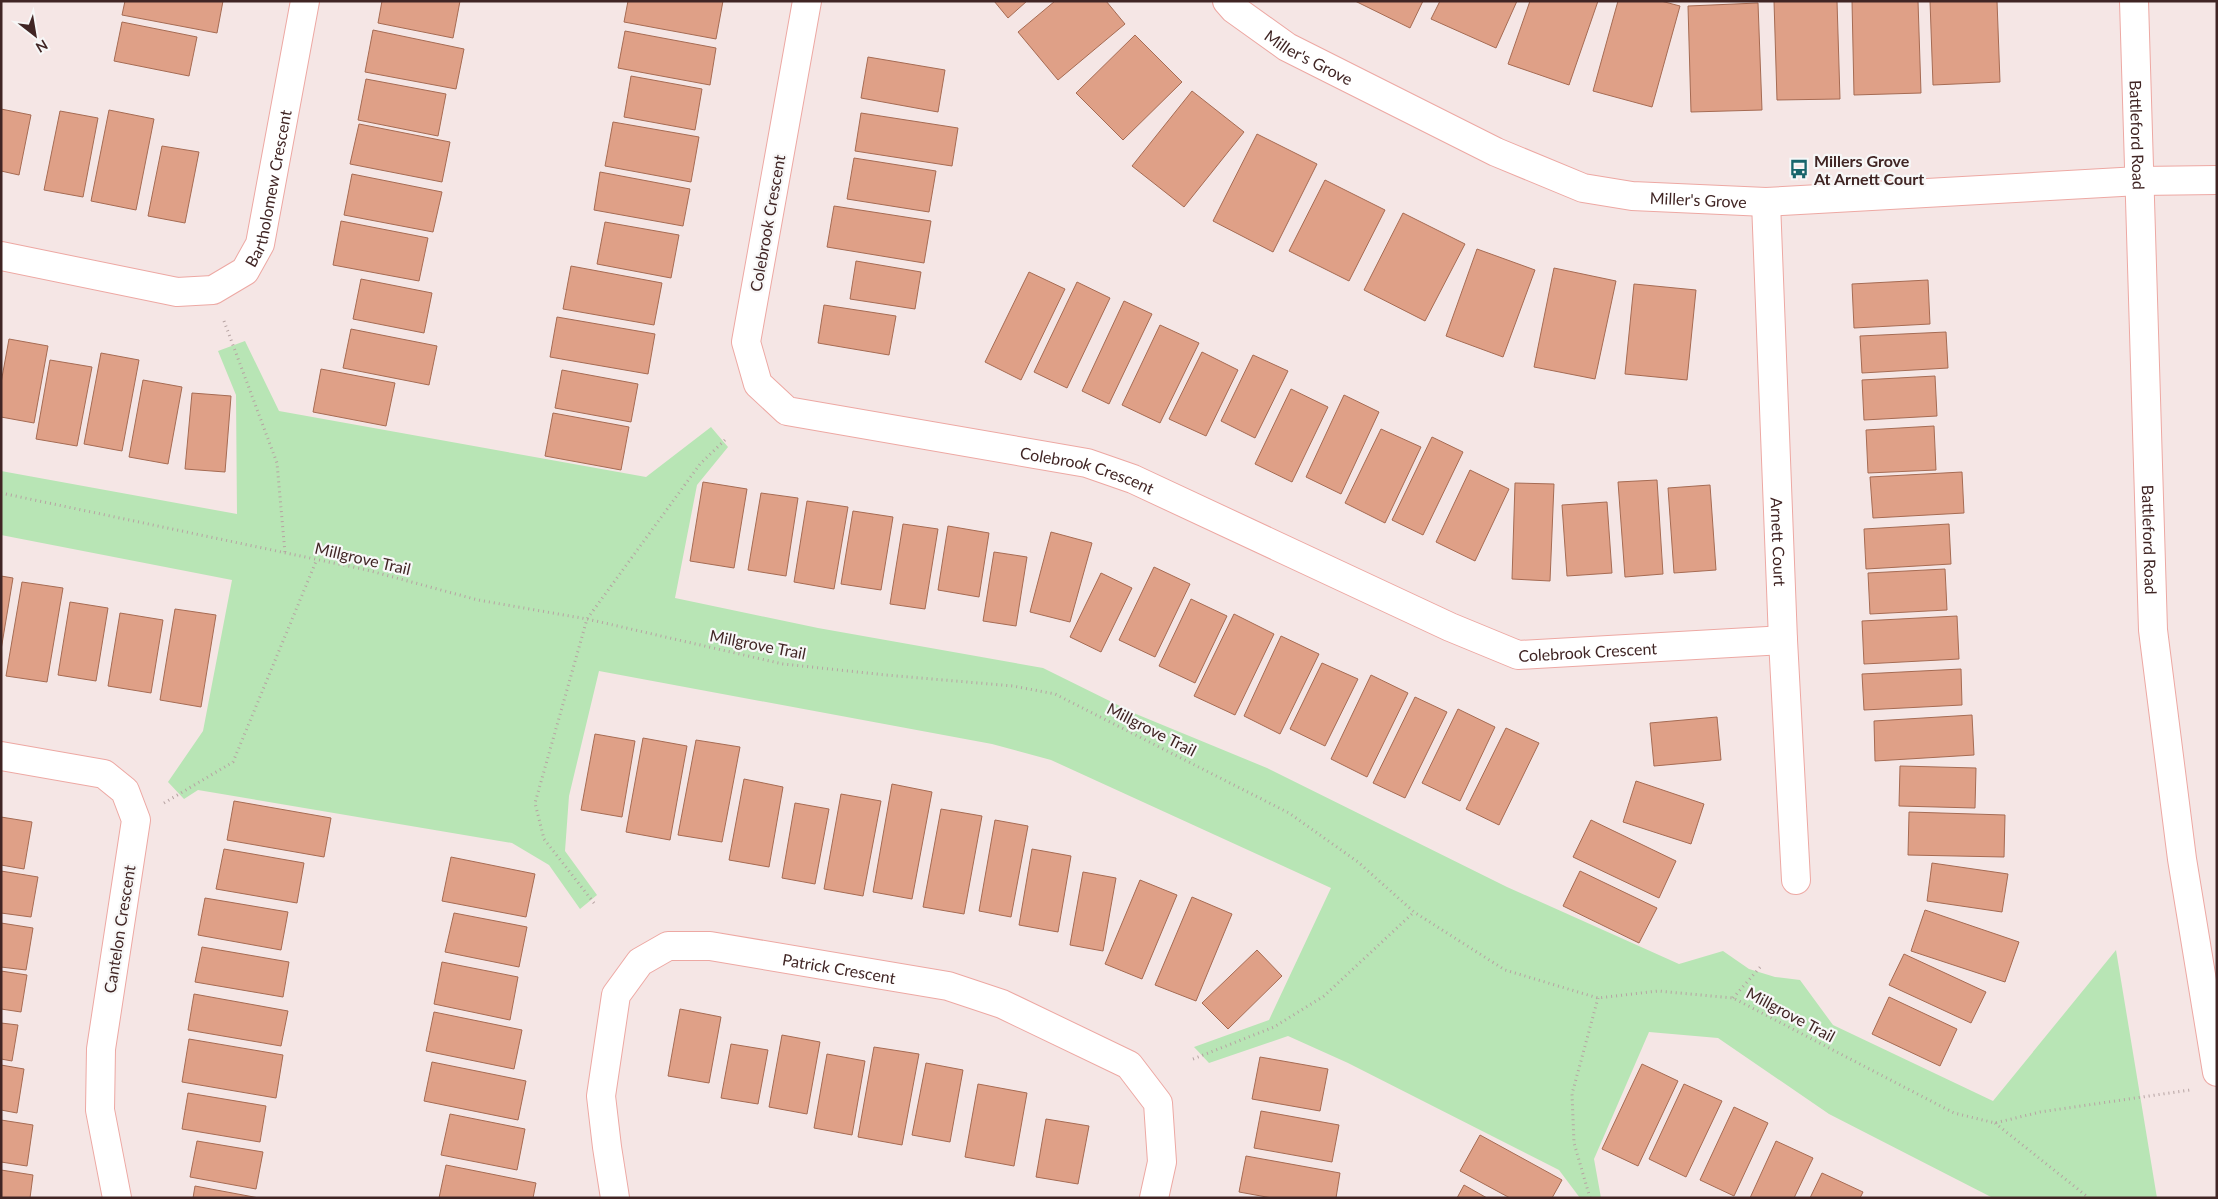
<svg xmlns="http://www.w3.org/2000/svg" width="2218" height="1199" font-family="Lato,sans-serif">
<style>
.green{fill:#b8e5b5}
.building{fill:#dfa087;stroke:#a66b53}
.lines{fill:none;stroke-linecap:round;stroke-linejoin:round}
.minor-casing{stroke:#eda8a3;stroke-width:30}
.tertiary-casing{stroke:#eda8a3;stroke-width:30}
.path{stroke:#b6a3a2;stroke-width:3;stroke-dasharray:1 4;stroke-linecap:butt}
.minor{stroke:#fff;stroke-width:28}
.tertiary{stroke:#fff;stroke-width:28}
.labels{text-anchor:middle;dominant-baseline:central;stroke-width:4.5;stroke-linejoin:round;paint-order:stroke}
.street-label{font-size:16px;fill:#402524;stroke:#f7f7f7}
.poi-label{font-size:16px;font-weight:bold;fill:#402524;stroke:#f7f7f7;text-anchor:start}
</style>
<rect width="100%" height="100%" fill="#f5e6e5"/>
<path class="green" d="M 245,341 L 279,411 L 646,477 L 711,427 L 728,447 L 697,485 L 675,598 L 818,628 L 1043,668 L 1136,714 L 1267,768 L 1507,887 L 1679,964 L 1723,951 L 1749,969 L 1775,977 L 1800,980 L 1833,1025 L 1993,1101 L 2116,950 L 2157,1198 L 1993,1198 L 1829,1114 L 1718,1038 L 1649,1032 L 1594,1159 L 1601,1198 L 1580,1198 L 1559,1170 L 1348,1063 L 1288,1036 L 1209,1063 L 1194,1047 L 1269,1020 L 1331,888 L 1051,760 L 992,744 L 599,671 L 569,796 L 565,851 L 597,895 L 580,909 L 549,865 L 512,843 L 198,790 L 184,799 L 168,782 L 203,731 L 232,580 L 1,535 L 1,471 L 237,514 L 236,395 L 218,351 Z"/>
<g class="building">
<path d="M 125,1 L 223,1 L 217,33 L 122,15 Z"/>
<path d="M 382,1 L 460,1 L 453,38 L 378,23 Z"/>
<path d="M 628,1 L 723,1 L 716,39 L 624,22 Z"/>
<path d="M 994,1 L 1027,1 L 1008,18 Z"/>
<path d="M 1055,1 L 1106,1 L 1125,24 L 1058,80 L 1018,32 Z"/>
<path d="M 1355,1 L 1423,1 L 1410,28 Z"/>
<path d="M 1440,1 L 1517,1 L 1496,48 L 1431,19 Z"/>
<path d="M 1530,1 L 1598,1 L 1569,85 L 1508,64 Z"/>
<path d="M 1618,1 L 1661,1 L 1680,6 L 1652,107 L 1593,91 Z"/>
<path d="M 1774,1 L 1837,1 L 1840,99 L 1777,100 Z"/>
<path d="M 1852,1 L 1918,1 L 1921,93 L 1854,95 Z"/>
<path d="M 1930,1 L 1997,1 L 2000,82 L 1933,85 Z"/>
<path d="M 1758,3 L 1762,110 L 1691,112 L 1688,6 Z"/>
<path d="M 122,22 L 197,37 L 189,76 L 114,61 Z"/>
<path d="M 373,30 L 464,49 L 456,89 L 365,72 Z"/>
<path d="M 625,31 L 716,48 L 710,85 L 618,68 Z"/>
<path d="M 1135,35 L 1182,82 L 1123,140 L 1076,93 Z"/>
<path d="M 868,57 L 945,70 L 938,112 L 861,98 Z"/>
<path d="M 631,76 L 702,89 L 695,130 L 624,117 Z"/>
<path d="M 366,79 L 446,94 L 438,136 L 358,120 Z"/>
<path d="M 1192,91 L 1244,132 L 1184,207 L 1132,166 Z"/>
<path d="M 1,109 L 31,115 L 19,175 L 1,171 Z"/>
<path d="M 109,110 L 154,119 L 136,210 L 91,201 Z"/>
<path d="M 60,111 L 98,118 L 83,197 L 44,190 Z"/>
<path d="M 861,113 L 958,128 L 952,166 L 855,151 Z"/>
<path d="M 613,122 L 699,137 L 691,182 L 605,166 Z"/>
<path d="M 359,124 L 450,142 L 442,182 L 350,164 Z"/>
<path d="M 1257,134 L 1317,164 L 1273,252 L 1213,221 Z"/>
<path d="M 162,146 L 199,152 L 185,223 L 148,216 Z"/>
<path d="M 854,158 L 936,171 L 929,212 L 847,199 Z"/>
<path d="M 600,172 L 690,189 L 683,226 L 594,210 Z"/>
<path d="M 352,174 L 442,192 L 433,232 L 344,215 Z"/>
<path d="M 1325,180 L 1385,210 L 1349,281 L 1289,251 Z"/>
<path d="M 834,206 L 931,221 L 924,263 L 827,247 Z"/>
<path d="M 1403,213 L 1465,244 L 1425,321 L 1364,290 Z"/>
<path d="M 341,221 L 428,238 L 419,281 L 333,265 Z"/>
<path d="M 605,222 L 679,235 L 671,278 L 597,264 Z"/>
<path d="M 1477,249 L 1535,270 L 1503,357 L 1446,336 Z"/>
<path d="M 856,261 L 921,272 L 915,309 L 850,299 Z"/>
<path d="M 571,266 L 662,283 L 654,325 L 563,309 Z"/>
<path d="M 1554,268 L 1616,281 L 1595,379 L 1534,367 Z"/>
<path d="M 1029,272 L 1065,289 L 1021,380 L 985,362 Z"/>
<path d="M 361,279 L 432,293 L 424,333 L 353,319 Z"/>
<path d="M 1928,280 L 1930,324 L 1854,328 L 1852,284 Z"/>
<path d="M 1077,282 L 1110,298 L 1067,388 L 1034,372 Z"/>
<path d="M 1634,284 L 1696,290 L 1687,380 L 1625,374 Z"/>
<path d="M 1124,301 L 1152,314 L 1109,404 L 1082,391 Z"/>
<path d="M 824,305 L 896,316 L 889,355 L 818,343 Z"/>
<path d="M 557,317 L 655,334 L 648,374 L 550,357 Z"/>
<path d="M 1160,325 L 1199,343 L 1160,423 L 1122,405 Z"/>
<path d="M 351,329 L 437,346 L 429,385 L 343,368 Z"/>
<path d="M 1946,332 L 1948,368 L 1862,373 L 1860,336 Z"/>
<path d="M 9,339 L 48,346 L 34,423 L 1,417 L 1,383 Z"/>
<path d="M 1202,352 L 1238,370 L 1206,436 L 1169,419 Z"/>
<path d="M 101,353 L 139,360 L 122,451 L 84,444 Z"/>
<path d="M 1253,355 L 1288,371 L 1255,438 L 1221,421 Z"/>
<path d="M 50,360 L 92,367 L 77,446 L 36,439 Z"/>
<path d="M 321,369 L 395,383 L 386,426 L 313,412 Z"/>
<path d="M 562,370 L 638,384 L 631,422 L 555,408 Z"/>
<path d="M 1935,376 L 1937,416 L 1864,420 L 1862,380 Z"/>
<path d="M 143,380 L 182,387 L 168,464 L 129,457 Z"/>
<path d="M 1291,389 L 1328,407 L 1292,482 L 1255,464 Z"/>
<path d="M 192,393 L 231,396 L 225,472 L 185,469 Z"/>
<path d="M 1344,395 L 1379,412 L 1341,494 L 1306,477 Z"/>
<path d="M 553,413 L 629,427 L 621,470 L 545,456 Z"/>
<path d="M 1934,426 L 1936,470 L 1868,473 L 1866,430 Z"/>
<path d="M 1381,429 L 1421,447 L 1385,523 L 1345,503 Z"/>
<path d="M 1432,437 L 1463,452 L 1423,535 L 1392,520 Z"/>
<path d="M 1470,470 L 1509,489 L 1475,561 L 1436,542 Z"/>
<path d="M 1962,472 L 1964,513 L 1873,518 L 1870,477 Z"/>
<path d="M 1657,480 L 1663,574 L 1625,577 L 1618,482 Z"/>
<path d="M 703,482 L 747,489 L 734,568 L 690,561 Z"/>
<path d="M 1515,483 L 1554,484 L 1550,581 L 1512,579 Z"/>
<path d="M 1710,485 L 1716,570 L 1674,573 L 1668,488 Z"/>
<path d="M 761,493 L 798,498 L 786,576 L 748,570 Z"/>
<path d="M 807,501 L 848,507 L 834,589 L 794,582 Z"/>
<path d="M 1607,502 L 1612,573 L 1567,576 L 1562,505 Z"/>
<path d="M 853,511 L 893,517 L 881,590 L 841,584 Z"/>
<path d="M 903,524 L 938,529 L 925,609 L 890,604 Z"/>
<path d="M 1949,524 L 1951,564 L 1866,569 L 1864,529 Z"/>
<path d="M 948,526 L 989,533 L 979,597 L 938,590 Z"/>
<path d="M 1051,532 L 1092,543 L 1070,622 L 1030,612 Z"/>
<path d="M 994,552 L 1027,557 L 1016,626 L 983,621 Z"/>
<path d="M 1154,567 L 1190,584 L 1155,657 L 1119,640 Z"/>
<path d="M 1945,569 L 1947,610 L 1870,614 L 1868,573 Z"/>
<path d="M 1101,573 L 1132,588 L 1101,652 L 1070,637 Z"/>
<path d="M 1,576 L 13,578 L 1,650 Z"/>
<path d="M 22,582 L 63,588 L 47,682 L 6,676 Z"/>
<path d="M 1191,599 L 1227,616 L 1195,683 L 1159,666 Z"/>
<path d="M 70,602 L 108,608 L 96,681 L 58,675 Z"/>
<path d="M 175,609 L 216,615 L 201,707 L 160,700 Z"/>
<path d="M 120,613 L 163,620 L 151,693 L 108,686 Z"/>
<path d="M 1234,614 L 1274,634 L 1235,715 L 1194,696 Z"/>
<path d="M 1957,616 L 1959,659 L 1864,664 L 1862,621 Z"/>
<path d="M 1281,636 L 1319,654 L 1280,734 L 1244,716 Z"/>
<path d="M 1322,663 L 1358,679 L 1325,746 L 1290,729 Z"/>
<path d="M 1961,669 L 1962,705 L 1864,710 L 1862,674 Z"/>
<path d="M 1371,675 L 1408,693 L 1367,777 L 1331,759 Z"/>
<path d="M 1415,697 L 1447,712 L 1405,798 L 1373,783 Z"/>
<path d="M 1458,709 L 1495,727 L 1460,801 L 1422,783 Z"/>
<path d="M 1972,715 L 1974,755 L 1875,761 L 1874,721 Z"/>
<path d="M 1717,717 L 1721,760 L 1654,766 L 1650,723 Z"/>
<path d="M 1506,728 L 1539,743 L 1499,825 L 1466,809 Z"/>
<path d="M 595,734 L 635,741 L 622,817 L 581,810 Z"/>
<path d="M 643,738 L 687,746 L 670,840 L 626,832 Z"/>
<path d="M 696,740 L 740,747 L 722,842 L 678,835 Z"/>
<path d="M 1900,766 L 1976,768 L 1975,808 L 1899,806 Z"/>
<path d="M 744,779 L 783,787 L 769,867 L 729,860 Z"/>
<path d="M 1636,781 L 1704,804 L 1691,844 L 1623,822 Z"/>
<path d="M 892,784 L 932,792 L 912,899 L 873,892 Z"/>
<path d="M 841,794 L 881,801 L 863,896 L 824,889 Z"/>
<path d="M 234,801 L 331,818 L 324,857 L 227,840 Z"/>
<path d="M 795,803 L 829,809 L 815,884 L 782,878 Z"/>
<path d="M 941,809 L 982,816 L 964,914 L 923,907 Z"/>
<path d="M 1909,812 L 2005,815 L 2004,857 L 1908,855 Z"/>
<path d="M 1,817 L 32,822 L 24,869 L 1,865 Z"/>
<path d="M 995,820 L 1028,826 L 1011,917 L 979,911 Z"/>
<path d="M 1591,820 L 1676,861 L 1659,898 L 1573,857 Z"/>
<path d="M 224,849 L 304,863 L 297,903 L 216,889 Z"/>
<path d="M 1032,849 L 1071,856 L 1058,932 L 1019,925 Z"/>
<path d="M 451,857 L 535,874 L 526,917 L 442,901 Z"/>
<path d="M 1932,863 L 2008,874 L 2002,912 L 1927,901 Z"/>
<path d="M 1,871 L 38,877 L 31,917 L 1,913 Z"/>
<path d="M 1580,871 L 1657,908 L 1639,943 L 1563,906 Z"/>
<path d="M 1083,872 L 1116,878 L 1103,951 L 1070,945 Z"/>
<path d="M 1140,880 L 1177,895 L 1142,979 L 1105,964 Z"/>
<path d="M 1192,897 L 1232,914 L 1196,1001 L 1155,985 Z"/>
<path d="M 205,898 L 288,912 L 281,950 L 198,935 Z"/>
<path d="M 1925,910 L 2019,942 L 2005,982 L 1911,951 Z"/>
<path d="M 454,913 L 527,927 L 519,967 L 445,952 Z"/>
<path d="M 1,923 L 33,928 L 26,970 L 1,967 Z"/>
<path d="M 202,947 L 289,962 L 283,997 L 195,982 Z"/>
<path d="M 1257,950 L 1282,976 L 1228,1029 L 1202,1003 Z"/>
<path d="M 1904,954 L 1986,992 L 1971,1023 L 1889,985 Z"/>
<path d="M 442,962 L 518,977 L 510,1020 L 434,1004 Z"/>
<path d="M 1,971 L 27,975 L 21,1012 L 1,1009 Z"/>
<path d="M 194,994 L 288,1011 L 281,1046 L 188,1030 Z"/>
<path d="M 1889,997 L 1957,1029 L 1940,1066 L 1872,1034 Z"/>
<path d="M 680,1009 L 721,1017 L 709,1083 L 668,1076 Z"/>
<path d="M 434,1012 L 522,1030 L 514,1069 L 426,1051 Z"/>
<path d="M 1,1023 L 18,1025 L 12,1061 L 1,1059 Z"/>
<path d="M 782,1035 L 820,1042 L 807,1114 L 769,1107 Z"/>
<path d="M 189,1039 L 283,1055 L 276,1098 L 182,1082 Z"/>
<path d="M 731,1044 L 768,1050 L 758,1104 L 721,1098 Z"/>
<path d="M 874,1047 L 919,1054 L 902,1145 L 858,1137 Z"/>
<path d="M 827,1054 L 865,1061 L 852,1135 L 814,1128 Z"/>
<path d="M 1260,1057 L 1328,1069 L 1320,1111 L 1252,1099 Z"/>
<path d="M 432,1062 L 526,1081 L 518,1120 L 424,1101 Z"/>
<path d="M 926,1063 L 963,1070 L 950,1142 L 912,1135 Z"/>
<path d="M 1642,1064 L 1678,1081 L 1638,1166 L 1602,1149 Z"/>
<path d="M 1,1065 L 24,1069 L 17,1113 L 1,1110 Z"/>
<path d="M 978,1084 L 1027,1093 L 1014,1166 L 965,1157 Z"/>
<path d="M 1684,1084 L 1722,1101 L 1686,1177 L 1649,1159 Z"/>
<path d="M 188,1093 L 266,1106 L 260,1142 L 182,1129 Z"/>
<path d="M 1734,1107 L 1768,1123 L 1734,1196 L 1700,1180 Z"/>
<path d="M 1261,1111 L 1339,1125 L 1332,1162 L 1254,1148 Z"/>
<path d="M 450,1114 L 525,1129 L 517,1170 L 441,1155 Z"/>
<path d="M 1046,1119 L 1089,1126 L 1078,1184 L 1036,1177 Z"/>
<path d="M 1,1120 L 33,1125 L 27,1166 L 1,1162 Z"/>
<path d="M 1480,1135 L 1562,1180 L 1552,1198 L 1510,1198 L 1460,1171 Z"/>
<path d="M 197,1141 L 263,1152 L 256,1189 L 190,1177 Z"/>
<path d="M 1776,1141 L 1813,1158 L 1794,1198 L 1750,1198 Z"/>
<path d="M 1246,1156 L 1340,1173 L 1336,1198 L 1272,1198 L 1239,1192 Z"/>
<path d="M 446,1165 L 536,1183 L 533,1198 L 439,1198 Z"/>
<path d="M 1,1170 L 33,1175 L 30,1198 L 1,1198 Z"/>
<path d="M 1822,1173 L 1863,1192 L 1860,1198 L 1810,1198 Z"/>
<path d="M 1464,1185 L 1487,1198 L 1457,1198 Z"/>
<path d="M 195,1186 L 259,1198 L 193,1198 Z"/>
</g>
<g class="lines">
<defs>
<g id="minor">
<path id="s1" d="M 807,1 L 746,342 L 758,384 L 787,411 L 1087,463 L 1133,479 L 1450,627 L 1518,655 L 1783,640"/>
<path d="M 2139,181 L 2217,180"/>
<path id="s2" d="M 1766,202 L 1783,640 L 1796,880"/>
<path id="s3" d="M 1,256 L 177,292 L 213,290 L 245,271 L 260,244 L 305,1"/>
<path d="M 1,756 L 104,774 L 125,791 L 136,820 L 101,1049 L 100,1110 L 117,1198"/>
<path id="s4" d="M 615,1198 L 607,1147 L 601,1096 L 616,995 L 640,962 L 668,946 L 710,946 L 948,986 L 1002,1004 L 1129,1065 L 1158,1103 L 1162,1162 L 1154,1198"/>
</g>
<g id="tertiary">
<path id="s5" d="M 1227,1 L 1234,9 L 1287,47 L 1496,152 L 1583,188 L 1632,196 L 1766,202 L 2139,181"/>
<path id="s6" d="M 2134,1 L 2153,630 L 2182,859 L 2217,1072"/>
</g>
</defs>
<use href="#minor" class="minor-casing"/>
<use href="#tertiary" class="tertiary-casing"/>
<g class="path">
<path d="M 224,321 L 277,463 L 285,553"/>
<path d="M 1,493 L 367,570 L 478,600 L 587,619 L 783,664 L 886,675 L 1013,686 L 1055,694 L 1289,813 L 1358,862 L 1414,912 L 1505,970 L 1598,998 L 1658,991 L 1733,998 L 1954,1113 L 1995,1123 L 2040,1112 L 2190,1090"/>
<path d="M 164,803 L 233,762 L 317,559"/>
<path d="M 594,903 L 544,839 L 535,803 L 587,619 L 700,464 L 727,438"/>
<path d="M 1733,998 L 1762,965"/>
<path d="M 1193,1059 L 1274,1027 L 1324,996 L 1414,912"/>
<path d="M 1995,1123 L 2089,1198"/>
<path d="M 1590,1198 L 1574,1143 L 1572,1094 L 1598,998"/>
</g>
<use href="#minor" class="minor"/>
<use href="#tertiary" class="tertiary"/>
</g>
<defs>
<symbol id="bus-bare" viewBox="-9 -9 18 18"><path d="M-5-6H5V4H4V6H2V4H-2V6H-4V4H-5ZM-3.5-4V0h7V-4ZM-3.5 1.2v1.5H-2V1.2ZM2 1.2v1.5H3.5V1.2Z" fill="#17656b" stroke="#f7f7f7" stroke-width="2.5" paint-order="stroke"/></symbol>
</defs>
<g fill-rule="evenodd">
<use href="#bus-bare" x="1785" y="155" width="28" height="28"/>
</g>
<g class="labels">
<g class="street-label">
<text stroke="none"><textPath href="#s5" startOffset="100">Miller's Grove</textPath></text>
<text stroke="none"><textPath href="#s6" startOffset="134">Battleford Road</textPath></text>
<text stroke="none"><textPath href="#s3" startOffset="340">Bartholomew Crescent</textPath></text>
<text stroke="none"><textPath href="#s5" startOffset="520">Miller's Grove</textPath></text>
<text transform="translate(767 223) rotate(-80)">Colebrook Crescent</text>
<text stroke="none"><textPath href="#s1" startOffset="736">Colebrook Crescent</textPath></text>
<text stroke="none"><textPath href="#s6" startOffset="539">Battleford Road</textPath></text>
<text stroke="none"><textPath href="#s2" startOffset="340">Arnett Court</textPath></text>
<text transform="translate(363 558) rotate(13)">Millgrove Trail</text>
<text transform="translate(758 644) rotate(11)">Millgrove Trail</text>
<text stroke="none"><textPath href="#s1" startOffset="1276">Colebrook Crescent</textPath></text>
<text transform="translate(1152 729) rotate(27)">Millgrove Trail</text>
<text transform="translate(119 929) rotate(-81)">Cantelon Crescent</text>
<text stroke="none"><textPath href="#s4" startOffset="451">Patrick Crescent</textPath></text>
<text transform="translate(1791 1014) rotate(28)">Millgrove Trail</text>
</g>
<g class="poi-label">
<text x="1814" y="160">Millers Grove<tspan x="1814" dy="18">At Arnett Court</tspan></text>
</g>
</g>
<rect width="2218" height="1199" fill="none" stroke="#402524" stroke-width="5"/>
<g transform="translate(35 35) rotate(149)" stroke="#f7f7f7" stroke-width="4" paint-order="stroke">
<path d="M0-4L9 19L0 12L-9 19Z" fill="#402524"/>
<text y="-8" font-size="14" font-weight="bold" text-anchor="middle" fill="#402524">N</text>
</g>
</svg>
